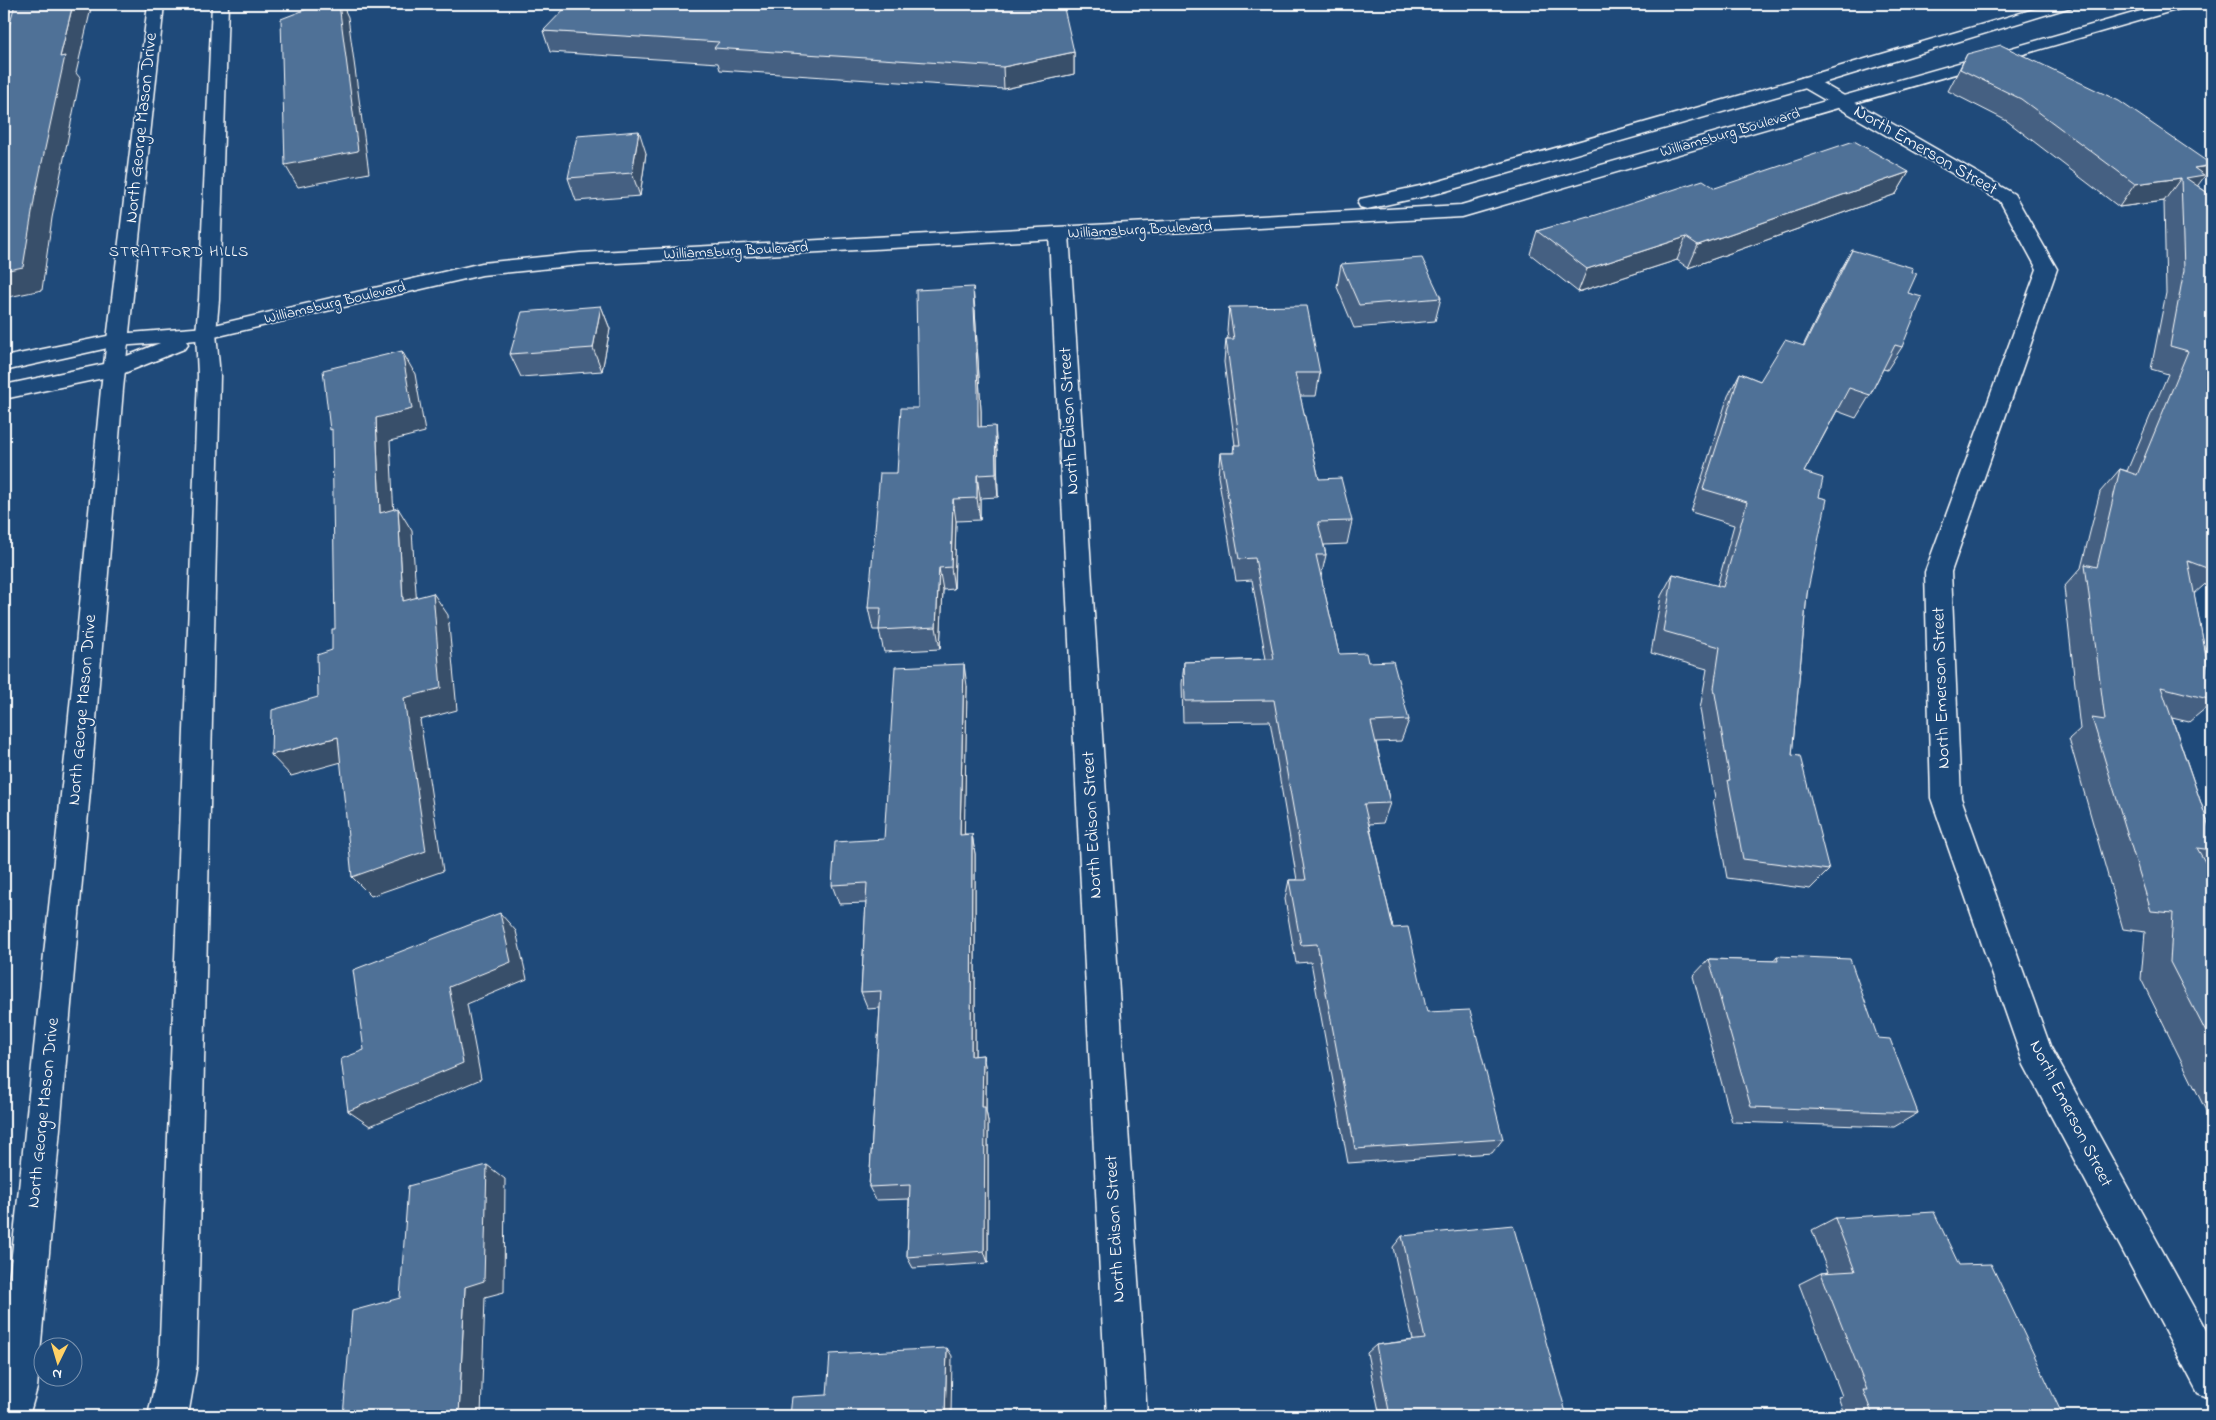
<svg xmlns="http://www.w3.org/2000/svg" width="2216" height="1420" font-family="'Indie Flower',sans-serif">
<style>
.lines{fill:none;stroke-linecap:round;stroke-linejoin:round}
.minor-casing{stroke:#fff;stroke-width:3}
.tertiary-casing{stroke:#fff;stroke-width:3}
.secondary-casing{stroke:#fff;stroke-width:3}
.minor{fill:#1f4a7a;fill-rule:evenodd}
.tertiary{fill:#1f4a7a;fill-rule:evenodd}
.secondary{fill:#1f4a7a;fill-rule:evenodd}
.wall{fill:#456182;stroke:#fff}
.shaded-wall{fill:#384f6a;stroke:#fff}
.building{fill:#507197;stroke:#fff}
.labels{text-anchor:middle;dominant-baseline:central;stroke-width:4;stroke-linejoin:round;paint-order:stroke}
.far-street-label{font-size:15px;fill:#fff;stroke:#1f4a7a}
.far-neighbourhood-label{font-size:16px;letter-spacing:1px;fill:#fff;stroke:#1f4a7a}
.street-label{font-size:18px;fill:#fff;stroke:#1f4a7a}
</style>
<rect width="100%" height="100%" fill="#1f4a7a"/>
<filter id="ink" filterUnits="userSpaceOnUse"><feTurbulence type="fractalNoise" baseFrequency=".02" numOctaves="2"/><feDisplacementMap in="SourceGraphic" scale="10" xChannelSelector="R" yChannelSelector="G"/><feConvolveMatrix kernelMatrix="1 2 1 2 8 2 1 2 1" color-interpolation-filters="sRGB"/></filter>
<g filter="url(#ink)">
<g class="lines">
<defs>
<g id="minor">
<path d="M 1807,77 L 1813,78 L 2014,194 L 2057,269 L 1951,572 L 1961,798 L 2050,1046 L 2212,1341 L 2212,1399 L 2198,1393 L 2024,1065 L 1931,798 L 1925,572 L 2037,269 L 2000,201 L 1801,86 L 1799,82 L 1801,78 Z"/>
<path d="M 1059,228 L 1066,230 L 1069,234 L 1147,1416 L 1107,1416 L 1049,234 L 1052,230 Z"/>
</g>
<g id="tertiary">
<path d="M 148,4 L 164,4 L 123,389 L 93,757 L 37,1388 L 29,1416 L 4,1416 L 4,1329 L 65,757 L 101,389 Z"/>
<path d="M 212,4 L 228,4 L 219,300 L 216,333 L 220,376 L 197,1364 L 188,1416 L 148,1416 L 159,1364 L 198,376 L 196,333 L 199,300 Z"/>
</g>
<g id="secondary">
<path d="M 2051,4 L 2074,4 L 2071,7 L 1813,86 L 1439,193 L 1367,209 L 1360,207 L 1358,203 L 1360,199 L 1429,184 L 1801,78 Z"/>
<path d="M 2165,4 L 2189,4 L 2186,7 L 1462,217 L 580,265 L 482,275 L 206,339 L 186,341 L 188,344 L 184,349 L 122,374 L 4,399 L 4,385 L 109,363 L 160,343 L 117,346 L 4,371 L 4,357 L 117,334 L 206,327 L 482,263 L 580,253 L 1461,205 Z"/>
</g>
</defs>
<use href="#minor" class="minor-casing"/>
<use href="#tertiary" class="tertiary-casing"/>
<use href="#secondary" class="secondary-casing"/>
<use href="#minor" class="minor"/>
<use href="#tertiary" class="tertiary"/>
<use href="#secondary" class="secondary"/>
</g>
<g class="wall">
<path d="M 543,31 L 1074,52 L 1074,74 L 1004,89 L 720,70 L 718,63 L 550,52 Z"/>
<path d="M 1967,54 L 2198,186 L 2212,196 L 2212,578 L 2194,594 L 2212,687 L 2212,703 L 2189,722 L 2172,718 L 2212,835 L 2212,856 L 2205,861 L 2212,874 L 2212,1123 L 2141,979 L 2145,932 L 2123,929 L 2069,739 L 2080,729 L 2064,587 L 2081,568 L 2100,492 L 2120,469 L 2127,471 L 2168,374 L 2151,369 L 2166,293 L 2164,201 L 2119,207 L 2007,121 L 1948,91 Z"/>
<path d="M 646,153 L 640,196 L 576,201 L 568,178 Z"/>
<path d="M 1909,172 L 1896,194 L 1688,268 L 1677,260 L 1578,292 L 1530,254 L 1537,231 L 1590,217 L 1715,188 Z"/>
<path d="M 1852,250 L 1908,293 L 1902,347 L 1887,370 L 1883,369 L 1870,395 L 1856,418 L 1837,411 L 1804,472 L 1819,497 L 1807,594 L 1792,755 L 1829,870 L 1810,889 L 1727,878 L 1713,800 L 1715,798 L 1700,709 L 1707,669 L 1651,653 L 1661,596 L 1673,574 L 1717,586 L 1734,525 L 1691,512 L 1728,396 L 1740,373 L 1760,381 L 1803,346 L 1839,273 Z"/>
<path d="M 1341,264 L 1441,298 L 1435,321 L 1354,328 L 1337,287 Z"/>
<path d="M 601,306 L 610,329 L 602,371 L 521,377 L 510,354 Z"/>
<path d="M 1229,307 L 1320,373 L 1316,396 L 1300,396 L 1319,479 L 1352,521 L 1347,544 L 1324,545 L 1326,555 L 1321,577 L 1339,654 L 1368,662 L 1409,720 L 1401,741 L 1376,742 L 1390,803 L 1383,823 L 1369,824 L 1393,928 L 1427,1012 L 1503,1139 L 1492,1153 L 1348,1163 L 1311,962 L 1296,963 L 1285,899 L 1289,880 L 1297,880 L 1270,721 L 1183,722 L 1182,684 L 1184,662 L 1266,659 L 1252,580 L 1236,581 L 1218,476 L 1220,453 L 1233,453 L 1234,445 L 1235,445 L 1224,362 L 1226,339 L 1228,339 L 1227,330 Z"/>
<path d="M 975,310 L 981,411 L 981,427 L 997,449 L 998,497 L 980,498 L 980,520 L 956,521 L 954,589 L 943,590 L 940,649 L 884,652 L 879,630 L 873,630 L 868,608 L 897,473 L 918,408 Z"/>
<path d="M 967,686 L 964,834 L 972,834 L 975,854 L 975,1056 L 983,1055 L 986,1071 L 986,1111 L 988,1121 L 988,1263 L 913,1268 L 907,1257 L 909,1199 L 876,1200 L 869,1187 L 880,1008 L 868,1009 L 861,992 L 866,903 L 839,904 L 832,885 L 884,839 Z"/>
<path d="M 1777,956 L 1878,1038 L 1918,1113 L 1894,1127 L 1732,1122 L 1693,976 L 1709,959 L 1773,961 Z"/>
<path d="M 1835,1218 L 1959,1265 L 2063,1416 L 1845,1416 L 1838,1397 L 1842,1396 L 1799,1284 L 1821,1273 L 1828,1272 L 1812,1230 Z"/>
<path d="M 1402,1236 L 1567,1416 L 1380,1416 L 1367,1353 L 1376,1345 L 1413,1340 L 1393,1247 Z"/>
</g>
<g class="shaded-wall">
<path d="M 73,4 L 92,4 L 76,73 L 80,78 L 52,218 L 42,290 L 4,298 L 4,271 L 35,195 L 60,57 Z"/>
<path d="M 339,4 L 342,4 L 348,17 L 369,173 L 298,187 L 285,165 Z"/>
<path d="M 1074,52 L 1074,74 L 1004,89 L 1003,67 Z"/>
<path d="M 639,131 L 646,153 L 640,196 L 632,173 Z"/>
<path d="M 2212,166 L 2196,188 L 2181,184 L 2194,168 Z"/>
<path d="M 1909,172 L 1896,194 L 1688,268 L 1698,245 Z"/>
<path d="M 2181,178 L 2164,201 L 2119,207 L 2135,184 Z"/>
<path d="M 1686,237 L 1677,260 L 1578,292 L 1587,269 Z"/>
<path d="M 973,287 L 975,310 L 981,411 L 981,450 L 978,427 Z"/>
<path d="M 601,306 L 610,329 L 602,371 L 593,348 Z"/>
<path d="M 402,351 L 415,374 L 425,432 L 390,441 L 395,535 L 380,513 L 376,418 Z"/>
<path d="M 995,426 L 997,449 L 998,497 L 996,474 Z"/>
<path d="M 977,475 L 980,498 L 980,520 L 977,498 Z"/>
<path d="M 953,499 L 956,521 L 954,589 L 951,567 Z"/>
<path d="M 398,508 L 412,531 L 418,623 L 403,601 Z"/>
<path d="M 939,568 L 943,590 L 940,649 L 936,627 Z"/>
<path d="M 433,593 L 448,615 L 457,710 L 420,720 L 443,871 L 371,896 L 352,877 L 404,698 Z"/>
<path d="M 964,664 L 967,686 L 964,854 L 960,835 Z"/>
<path d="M 338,737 L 356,758 L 291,776 L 271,755 Z"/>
<path d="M 972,834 L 975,854 L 975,1072 L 971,1056 Z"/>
<path d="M 500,913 L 516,931 L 527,979 L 467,1004 L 481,1079 L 370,1126 L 348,1111 L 449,987 Z"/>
<path d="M 983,1055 L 986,1071 L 986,1111 L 988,1121 L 988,1263 L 984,1251 L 982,1107 Z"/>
<path d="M 487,1165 L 505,1179 L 504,1292 L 485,1297 L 481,1416 L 459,1416 L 465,1287 Z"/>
<path d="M 947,1348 L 952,1356 L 951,1416 L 945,1416 Z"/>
</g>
<g class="building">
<path d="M 15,4 L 73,4 L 60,57 L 65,56 L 35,195 L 23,267 L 4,271 L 4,45 Z"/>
<path d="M 320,4 L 339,4 L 358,151 L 285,165 L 281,19 Z"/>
<path d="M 569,4 L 1063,4 L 1074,52 L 1003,67 L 714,48 L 719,42 L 543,31 Z"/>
<path d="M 2001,45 L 2119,101 L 2212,165 L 2194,168 L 2204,175 L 2186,178 L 2212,196 L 2212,570 L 2188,561 L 2212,687 L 2212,700 L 2161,687 L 2212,835 L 2212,850 L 2197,848 L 2212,874 L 2212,1044 L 2170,962 L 2173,913 L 2151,911 L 2092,718 L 2105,720 L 2085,564 L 2097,567 L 2120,469 L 2137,475 L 2188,351 L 2170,346 L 2184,270 L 2181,178 L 2135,184 L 2021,99 L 1960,69 L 1967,54 Z"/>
<path d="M 639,131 L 632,173 L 568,178 L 577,136 Z"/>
<path d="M 1854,141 L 1909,172 L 1698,245 L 1686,237 L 1587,269 L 1537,231 L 1588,216 L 1590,217 L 1703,180 L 1715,188 Z"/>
<path d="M 1852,250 L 1913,268 L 1912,272 L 1917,273 L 1908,293 L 1922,297 L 1902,347 L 1895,345 L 1870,395 L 1849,388 L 1804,472 L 1823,478 L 1819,497 L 1827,499 L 1807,594 L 1792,755 L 1800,756 L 1829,870 L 1743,859 L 1728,780 L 1730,780 L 1714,688 L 1720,647 L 1663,631 L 1673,574 L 1723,587 L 1747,502 L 1703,489 L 1740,373 L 1760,381 L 1785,340 L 1804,346 Z"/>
<path d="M 1422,258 L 1441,298 L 1359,305 L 1341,264 Z"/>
<path d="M 973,287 L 978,388 L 978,427 L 995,426 L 996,474 L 977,475 L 977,498 L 953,499 L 951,567 L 939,568 L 936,627 L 879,630 L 881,608 L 868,608 L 880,473 L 897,473 L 901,408 L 918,408 L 916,290 Z"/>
<path d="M 601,306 L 593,348 L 510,354 L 522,312 Z"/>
<path d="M 1307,306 L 1320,373 L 1295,373 L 1319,479 L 1341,478 L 1352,521 L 1318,522 L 1326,555 L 1316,555 L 1339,654 L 1366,653 L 1368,662 L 1393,661 L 1409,720 L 1371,722 L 1390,803 L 1364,804 L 1393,928 L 1408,927 L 1427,1012 L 1470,1010 L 1503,1139 L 1355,1149 L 1317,944 L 1301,945 L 1289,880 L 1306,880 L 1274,700 L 1185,701 L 1184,662 L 1274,659 L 1255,558 L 1239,559 L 1220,453 L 1235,453 L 1234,445 L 1240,445 L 1226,339 L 1234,339 L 1229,307 Z"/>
<path d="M 402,351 L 412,409 L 376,418 L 380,513 L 398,508 L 403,601 L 433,593 L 441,688 L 404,698 L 426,851 L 352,877 L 338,737 L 271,755 L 272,710 L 318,697 L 317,655 L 332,650 L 332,629 L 335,629 L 332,429 L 330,430 L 323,370 Z"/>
<path d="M 964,664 L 960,835 L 972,834 L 971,1056 L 983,1055 L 982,1107 L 985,1107 L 984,1251 L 907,1257 L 910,1185 L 869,1187 L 881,991 L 861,992 L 867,883 L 832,885 L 835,842 L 884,839 L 895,667 Z"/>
<path d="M 500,913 L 511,962 L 449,987 L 463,1063 L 348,1111 L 341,1059 L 364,1050 L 353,970 Z"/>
<path d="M 1777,956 L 1850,959 L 1878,1038 L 1890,1039 L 1918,1113 L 1751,1107 L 1709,959 L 1778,961 Z"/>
<path d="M 487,1165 L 484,1281 L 465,1287 L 459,1416 L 343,1416 L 352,1311 L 400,1298 L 408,1186 Z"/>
<path d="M 1934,1212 L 1959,1265 L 1991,1264 L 2063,1416 L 1873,1416 L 1863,1390 L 1867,1390 L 1821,1273 L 1855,1271 L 1835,1218 Z"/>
<path d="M 1513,1225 L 1567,1416 L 1390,1416 L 1376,1345 L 1425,1339 L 1402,1236 Z"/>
<path d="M 947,1348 L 945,1416 L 790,1416 L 792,1397 L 827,1395 L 830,1354 Z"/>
</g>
</g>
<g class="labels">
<g class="far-street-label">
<text transform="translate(1730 133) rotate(-16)">Williamsburg Boulevard</text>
<text transform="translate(1140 230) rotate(-3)">Williamsburg Boulevard</text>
<text transform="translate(736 251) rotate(-3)">Williamsburg Boulevard</text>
<text transform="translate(335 303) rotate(-13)">Williamsburg Boulevard</text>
</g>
<g class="far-neighbourhood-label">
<text x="179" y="252">STRATFORD HILLS</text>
</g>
<g class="street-label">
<text transform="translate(142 128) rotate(-84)">North George Mason Drive</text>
<text transform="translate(1925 151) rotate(30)">North Emerson Street</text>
<text transform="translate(1070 421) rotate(-93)">North Edison Street</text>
<text transform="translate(1942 688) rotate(-92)">North Emerson Street</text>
<text transform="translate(83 710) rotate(-85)">North George Mason Drive</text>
<text transform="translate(1093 825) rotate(-93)">North Edison Street</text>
<text transform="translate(44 1113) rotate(-84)">North George Mason Drive</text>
<text transform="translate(2070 1114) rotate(63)">North Emerson Street</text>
<text transform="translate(1116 1229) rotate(-93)">North Edison Street</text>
</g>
</g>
<rect width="2216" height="1420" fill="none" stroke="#1f4a7a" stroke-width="20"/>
<rect x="10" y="10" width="2196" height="1400" fill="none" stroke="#fff" stroke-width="2" filter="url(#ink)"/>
<g transform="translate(58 1362) rotate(185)"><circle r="24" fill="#1f4a7a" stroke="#7992af"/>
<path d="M0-4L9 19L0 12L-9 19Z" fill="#ffd166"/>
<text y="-8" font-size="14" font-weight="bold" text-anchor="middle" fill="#ffffff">N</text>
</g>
</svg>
